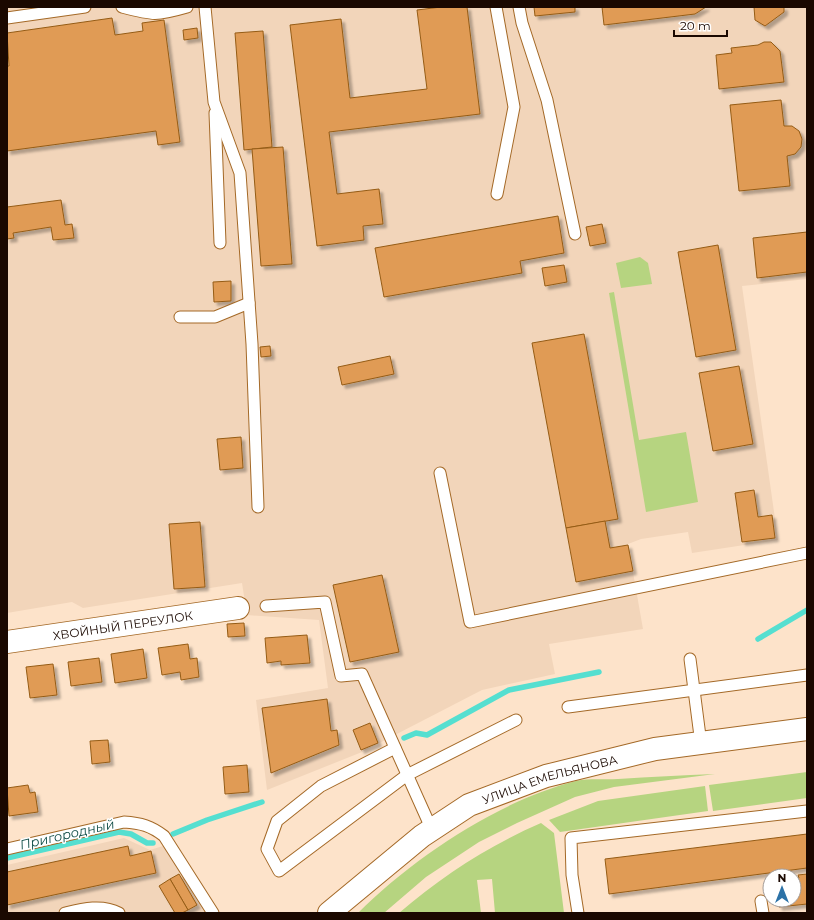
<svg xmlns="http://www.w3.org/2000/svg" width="814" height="920" font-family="Montserrat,sans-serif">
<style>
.built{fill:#f2d5ba}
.green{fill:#b6d480}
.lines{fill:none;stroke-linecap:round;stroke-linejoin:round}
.stream{stroke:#55dfd0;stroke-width:5.5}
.building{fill:#e09b54;stroke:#955c16;filter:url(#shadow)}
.service-casing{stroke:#a46927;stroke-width:13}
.minor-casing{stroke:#a46927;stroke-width:24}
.secondary-casing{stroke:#a46927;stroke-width:24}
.service{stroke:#fff;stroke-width:11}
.minor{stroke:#fff;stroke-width:22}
.secondary{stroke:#fff;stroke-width:22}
.labels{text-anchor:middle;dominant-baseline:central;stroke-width:3;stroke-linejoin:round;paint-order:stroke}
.street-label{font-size:12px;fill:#1a0800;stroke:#fff}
.water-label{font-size:13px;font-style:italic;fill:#114d47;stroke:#fff}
</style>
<defs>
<filter id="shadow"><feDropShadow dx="3.5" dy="3.5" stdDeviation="1" flood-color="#0004"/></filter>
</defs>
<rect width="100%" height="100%" fill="#fde3ca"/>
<g class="built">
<path d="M 7,7 L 807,7 L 807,279 L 742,286 L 778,540 L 692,553 L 688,532 L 641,539 L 628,544 L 643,629 L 549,644 L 555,674 L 482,690 L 362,752 L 267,790 L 256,700 L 328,688 L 319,620 L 247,615 L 242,583 L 83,608 L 72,602 L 7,613 Z"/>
<path d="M 124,838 L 150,850 L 163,846 L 206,913 L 7,913 L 7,865 Z"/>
</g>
<g class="green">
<path d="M 640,257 L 648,263 L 652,284 L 621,288 L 616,263 Z"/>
<path d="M 614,292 L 639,440 L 686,432 L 698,502 L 646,512 L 609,293 Z"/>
<path d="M 807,772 L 807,798 L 713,811 L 709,785 Z"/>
<path d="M 715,774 L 614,787 L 575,797 L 517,823 L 479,842 L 426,877 L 384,913 L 358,913 C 414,857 498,801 576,781 C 589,778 604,780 618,779 C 650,777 682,775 715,774 Z"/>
<path d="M 705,786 L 708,811 L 560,832 L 549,820 L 598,801 Z"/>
<path d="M 541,823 L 554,833 L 564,913 L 495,913 L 492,879 L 477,880 L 481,913 L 399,913 C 442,876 488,846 541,823 Z"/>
</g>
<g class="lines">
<g class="stream">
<path d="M 758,639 L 807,610"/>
<path d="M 404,738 L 416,733 L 427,735 L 509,690 L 599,672"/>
<path d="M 173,834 L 207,820 L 262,802"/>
<path d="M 7,858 L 119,832 L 131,834 L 147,843 L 153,843"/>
</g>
</g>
<g class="building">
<path d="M 441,7 L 467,7 L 480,114 L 329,132 L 337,194 L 379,189 L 383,224 L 363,226 L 364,240 L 317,246 L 290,25 L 341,19 L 350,98 L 427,89 L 417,10 Z"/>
<path d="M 534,7 L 575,7 L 575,12 L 535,16 Z"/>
<path d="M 602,7 L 706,7 L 695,14 L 604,25 Z"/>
<path d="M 754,7 L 784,7 L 784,12 L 765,26 L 755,20 Z"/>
<path d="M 112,18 L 115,35 L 143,31 L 142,23 L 164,20 L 180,142 L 158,145 L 156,131 L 7,151 L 7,66 L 9,66 L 7,33 Z"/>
<path d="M 197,28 L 198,38 L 184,40 L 183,30 Z"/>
<path d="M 263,31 L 272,147 L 244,150 L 235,33 Z"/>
<path d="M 764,42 L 771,42 L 780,51 L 784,82 L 719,89 L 716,55 L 732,53 L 731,48 L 758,45 Z"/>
<path d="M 781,100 L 784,126 L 792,126 L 799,131 L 802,139 L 801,147 L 795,154 L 787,156 L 790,186 L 739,191 L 730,105 Z"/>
<path d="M 283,147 L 292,264 L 261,266 L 252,149 Z"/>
<path d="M 61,200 L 65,225 L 72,224 L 74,238 L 53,240 L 51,227 L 13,233 L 14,238 L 7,239 L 7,207 Z"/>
<path d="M 558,216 L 564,253 L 520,261 L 522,273 L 384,297 L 375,248 Z"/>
<path d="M 602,224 L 606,243 L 590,246 L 586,227 Z"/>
<path d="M 807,232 L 807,272 L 757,278 L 753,238 Z"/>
<path d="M 718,245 L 736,350 L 696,357 L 678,252 Z"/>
<path d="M 564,265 L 567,282 L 545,286 L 542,268 Z"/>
<path d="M 231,281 L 231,301 L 214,302 L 213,282 Z"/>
<path d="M 584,334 L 618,519 L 566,528 L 532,343 Z"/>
<path d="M 270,346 L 271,356 L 261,357 L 260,347 Z"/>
<path d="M 390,356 L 394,374 L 342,385 L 338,367 Z"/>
<path d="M 739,366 L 753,444 L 713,451 L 699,373 Z"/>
<path d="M 241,437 L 243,468 L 220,470 L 217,439 Z"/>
<path d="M 754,490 L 758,517 L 772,515 L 775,538 L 742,542 L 735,493 Z"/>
<path d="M 605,521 L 610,548 L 628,545 L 633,571 L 576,582 L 566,528 Z"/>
<path d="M 200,522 L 205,587 L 174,589 L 169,524 Z"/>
<path d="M 382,575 L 399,652 L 350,662 L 333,585 Z"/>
<path d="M 244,623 L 245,636 L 228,637 L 227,624 Z"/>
<path d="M 307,635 L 310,663 L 281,665 L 281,661 L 267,663 L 265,638 Z"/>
<path d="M 188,644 L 190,659 L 197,658 L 199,677 L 181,680 L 180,672 L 162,675 L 158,648 Z"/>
<path d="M 143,649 L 147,678 L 115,683 L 111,654 Z"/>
<path d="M 99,658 L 102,682 L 71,686 L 68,662 Z"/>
<path d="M 53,664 L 57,695 L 30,698 L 26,667 Z"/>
<path d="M 327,699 L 331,731 L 337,730 L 339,745 L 271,773 L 262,708 Z"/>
<path d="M 370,723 L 378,743 L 361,750 L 353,730 Z"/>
<path d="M 108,740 L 110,762 L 92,764 L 90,741 Z"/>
<path d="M 247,765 L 249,792 L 225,794 L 223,767 Z"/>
<path d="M 28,785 L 30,793 L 35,792 L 38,812 L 9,816 L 7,788 Z"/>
<path d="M 807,834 L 807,868 L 609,894 L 605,859 Z"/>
<path d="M 128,846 L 130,856 L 151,851 L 156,873 L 7,905 L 7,872 Z"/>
<path d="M 179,874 L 197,905 L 188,910 L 170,879 Z"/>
<path d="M 807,874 L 807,904 L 779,907 L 778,900 L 794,900 L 794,878 L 799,878 L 798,875 Z"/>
<path d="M 170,879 L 188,910 L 182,913 L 175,913 L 159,886 Z"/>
</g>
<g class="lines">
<defs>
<g id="service">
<path d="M 122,7 C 153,15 156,16 187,7"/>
<path d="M 205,7 L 214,102 L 240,173 L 252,344 L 258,507"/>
<path d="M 496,7 L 514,107 L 497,194"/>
<path d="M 519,7 L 522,23 L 547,100 L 575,234"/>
<path d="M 7,18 L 85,7"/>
<path d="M 215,113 L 220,243"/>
<path d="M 180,317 L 215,317 L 249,303"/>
<path d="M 440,473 L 470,622 L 807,553"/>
<path d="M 266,606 L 325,602 L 341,676 L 362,674 L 432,830"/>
<path d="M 690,659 L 701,744"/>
<path d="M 568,707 L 807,675"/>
<path d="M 395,748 L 321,786 L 277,821 L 267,849 L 279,871 L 407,775 L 516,720"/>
<path d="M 7,849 L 124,822 C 141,823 151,826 164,836 L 213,913"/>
<path d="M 761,901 L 763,913"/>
<path d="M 65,913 C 82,909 102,904 119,913"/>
<path d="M 578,913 L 572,875 L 571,838 L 807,811"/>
</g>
<g id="minor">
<path id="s1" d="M 7,642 L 238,608"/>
</g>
<g id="secondary">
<path id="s2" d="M 329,913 L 422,836 L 469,805 L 546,776 L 655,749 L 807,729"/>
</g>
</defs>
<use href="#service" class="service-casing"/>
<use href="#minor" class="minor-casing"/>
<use href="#secondary" class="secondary-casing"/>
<use href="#service" class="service"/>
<use href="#minor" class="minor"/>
<use href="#secondary" class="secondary"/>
</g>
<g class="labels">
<g class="street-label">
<text stroke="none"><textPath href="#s1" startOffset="117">ХВОЙНЫЙ ПЕРЕУЛОК</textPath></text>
<text stroke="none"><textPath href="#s2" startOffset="262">УЛИЦА ЕМЕЛЬЯНОВА</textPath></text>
</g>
<g class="water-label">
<text transform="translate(67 834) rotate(-13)">Пригородный</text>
</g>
</g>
<rect width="814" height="920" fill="none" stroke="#1a0800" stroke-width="16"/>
<g transform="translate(782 888)"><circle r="19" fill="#ffffff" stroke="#a39c99"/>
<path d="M0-3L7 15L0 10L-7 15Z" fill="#2c72a7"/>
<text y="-6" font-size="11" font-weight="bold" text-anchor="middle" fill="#1a0800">N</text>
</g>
<path d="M674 30v6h53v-6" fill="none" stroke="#1a0800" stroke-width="2"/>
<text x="680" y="30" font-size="12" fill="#1a0800" stroke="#ffffff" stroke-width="3" paint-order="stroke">20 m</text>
</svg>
